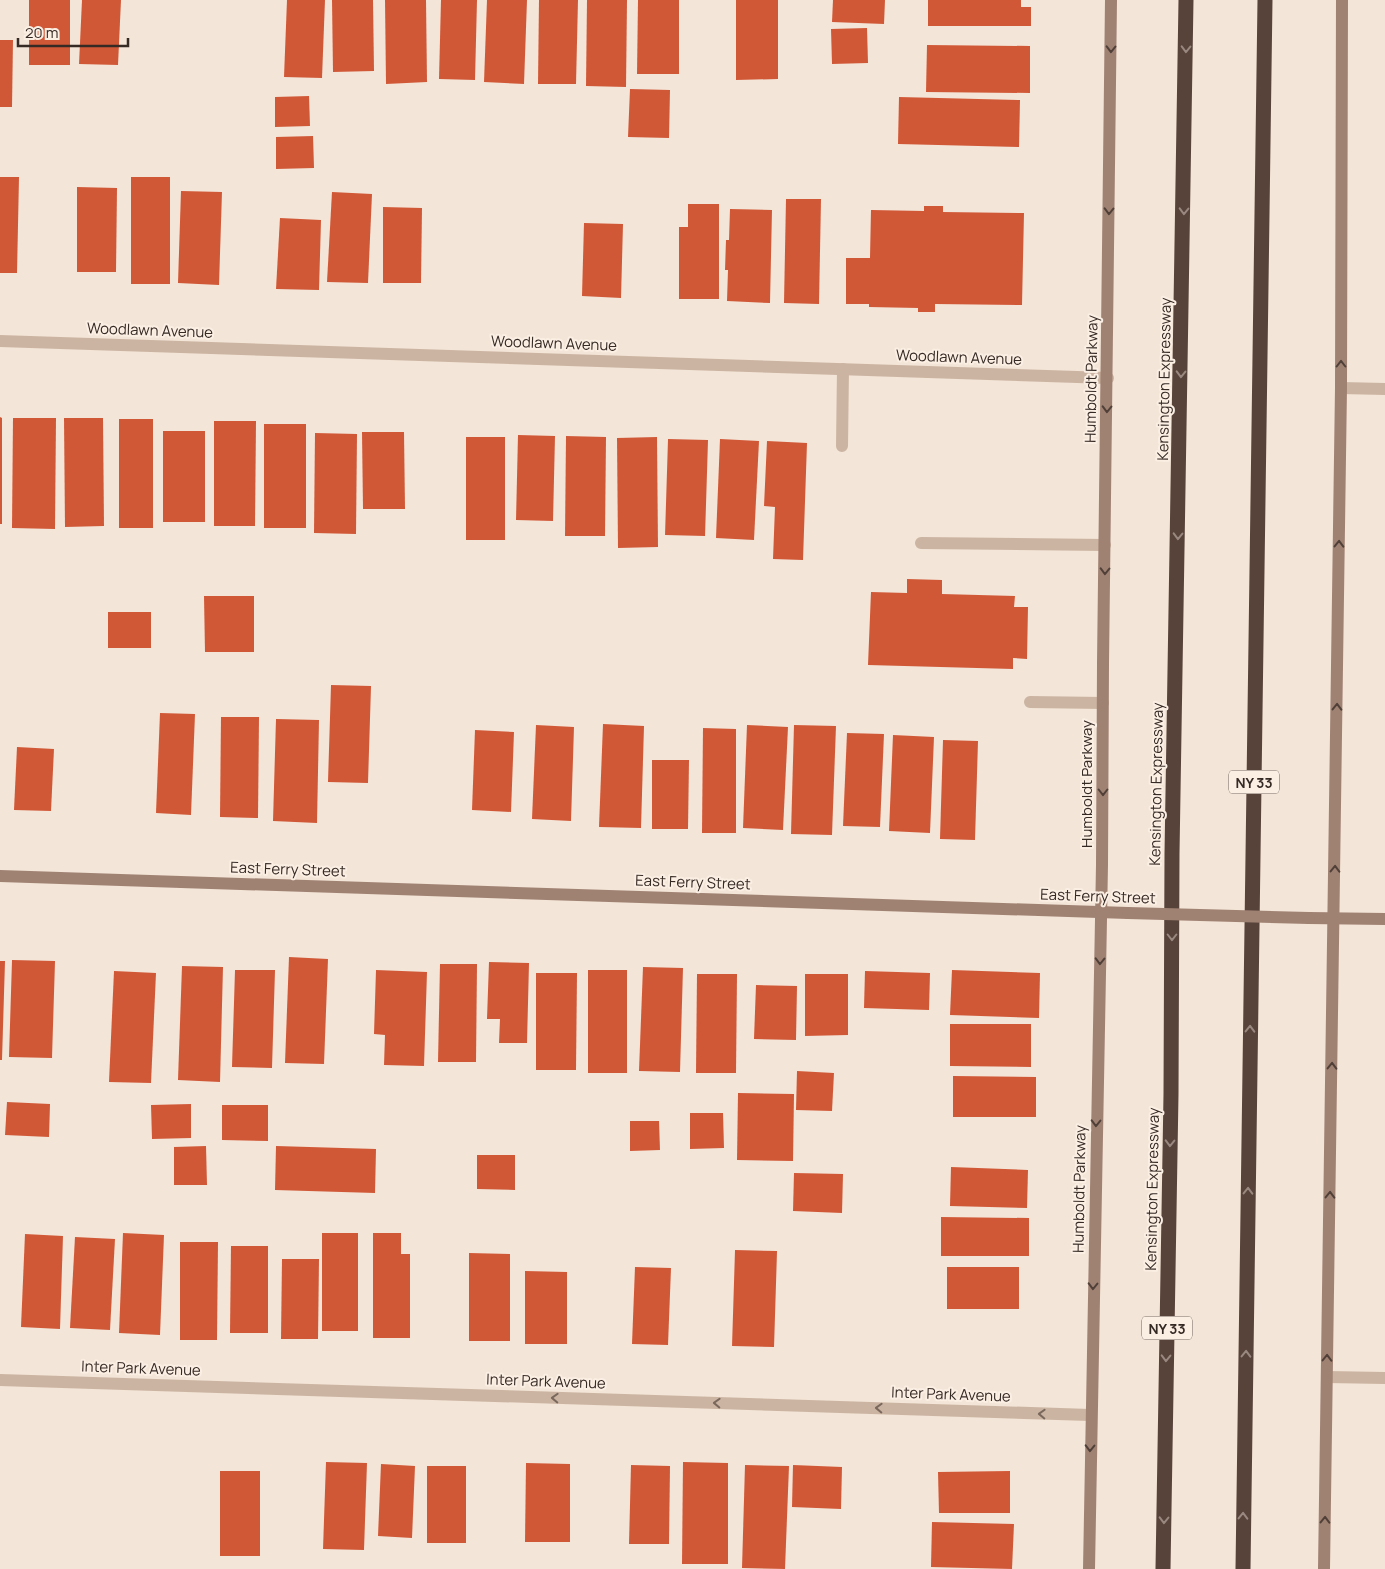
<svg xmlns="http://www.w3.org/2000/svg" width="1385" height="1569" font-family="Manrope,sans-serif">
<style>
.building{fill:#d15837}
.lines{fill:none;stroke-linecap:round;stroke-linejoin:round}
.lane{stroke:#ccb4a2;stroke-width:12}
.street{stroke:#ccb4a2;stroke-width:12}
.secondary{stroke:#a08273;stroke-width:12}
.highway{stroke:#58433b;stroke-width:15}
.secondary-bridge{stroke:#a08273;stroke-width:12}
.oneway{stroke:#504038}
.oneway2{stroke:#99887f}
.oneway3{stroke:#7a685d}
.labels{text-anchor:middle;dominant-baseline:central;stroke-width:4;stroke-linejoin:round;paint-order:stroke}
.shield{fill:#fbefe4;stroke:#71655e;stroke-width:1}
.shield-label{font-size:14px;font-weight:bold;fill:#362a25}
.street-label{font-size:15px;fill:#362a25;stroke:#fbefe4}
</style>
<rect width="100%" height="100%" fill="#f3e5d7"/>
<g class="building">
<rect x="29" y="0" width="41" height="65"/>
<path d="M 82,0 L 121,0 L 118,65 L 79,64 Z"/>
<path d="M 287,0 L 325,0 L 322,78 L 284,77 Z"/>
<path d="M 332,0 L 373,0 L 374,71 L 333,72 Z"/>
<path d="M 385,0 L 426,0 L 427,82 L 386,84 Z"/>
<path d="M 441,0 L 477,0 L 475,80 L 439,79 Z"/>
<path d="M 487,0 L 527,0 L 524,84 L 484,82 Z"/>
<path d="M 539,0 L 578,0 L 576,84 L 538,84 Z"/>
<path d="M 587,0 L 627,0 L 626,87 L 586,86 Z"/>
<path d="M 638,0 L 679,0 L 679,74 L 637,74 Z"/>
<path d="M 736,0 L 778,0 L 778,79 L 736,80 Z"/>
<path d="M 833,0 L 885,0 L 884,24 L 832,22 Z"/>
<path d="M 928,0 L 1021,0 L 1021,7 L 1031,7 L 1031,26 L 928,26 Z"/>
<path d="M 867,28 L 868,63 L 832,64 L 831,29 Z"/>
<path d="M 0,40 L 13,40 L 12,107 L 0,107 Z"/>
<path d="M 927,45 L 1030,46 L 1030,93 L 926,92 Z"/>
<path d="M 630,89 L 670,90 L 669,138 L 628,137 Z"/>
<path d="M 309,96 L 310,126 L 275,127 L 275,97 Z"/>
<path d="M 899,97 L 1020,100 L 1019,147 L 898,144 Z"/>
<path d="M 313,136 L 314,168 L 276,169 L 276,137 Z"/>
<path d="M 0,177 L 19,177 L 17,273 L 0,273 Z"/>
<rect x="131" y="177" width="39" height="107"/>
<path d="M 77,187 L 117,188 L 116,272 L 77,272 Z"/>
<path d="M 181,191 L 222,192 L 219,285 L 178,283 Z"/>
<path d="M 332,192 L 372,194 L 368,283 L 327,282 Z"/>
<path d="M 786,199 L 821,199 L 819,304 L 784,303 Z"/>
<path d="M 688,204 L 719,204 L 719,299 L 679,299 L 679,227 L 688,227 Z"/>
<path d="M 924,206 L 943,206 L 943,212 L 1024,213 L 1022,305 L 935,304 L 935,312 L 918,312 L 918,308 L 869,307 L 869,304 L 846,304 L 846,258 L 870,258 L 871,210 L 924,211 Z"/>
<path d="M 383,207 L 422,208 L 421,283 L 383,283 Z"/>
<path d="M 730,209 L 772,210 L 770,303 L 727,301 L 728,270 L 725,270 L 726,240 L 729,240 Z"/>
<path d="M 280,218 L 321,220 L 319,290 L 276,289 Z"/>
<path d="M 584,223 L 623,224 L 621,298 L 582,296 Z"/>
<path d="M 0,417 L 2,418 L 2,524 L 0,524 Z"/>
<path d="M 13,418 L 56,418 L 55,529 L 12,528 Z"/>
<path d="M 64,418 L 103,418 L 104,526 L 65,527 Z"/>
<rect x="119" y="419" width="34" height="109"/>
<path d="M 214,421 L 256,421 L 255,526 L 214,526 Z"/>
<rect x="264" y="424" width="42" height="104"/>
<rect x="163" y="431" width="42" height="91"/>
<path d="M 362,432 L 404,432 L 405,509 L 363,509 Z"/>
<path d="M 315,433 L 357,434 L 356,534 L 314,533 Z"/>
<path d="M 518,435 L 555,436 L 553,521 L 516,520 Z"/>
<path d="M 566,436 L 606,437 L 605,536 L 565,536 Z"/>
<rect x="466" y="437" width="39" height="103"/>
<path d="M 657,437 L 658,547 L 618,548 L 617,438 Z"/>
<path d="M 668,439 L 708,440 L 705,536 L 665,535 Z"/>
<path d="M 720,439 L 759,441 L 754,540 L 716,538 Z"/>
<path d="M 767,441 L 807,443 L 803,560 L 773,559 L 775,507 L 764,506 Z"/>
<path d="M 907,579 L 942,580 L 942,594 L 1015,596 L 1014,607 L 1028,607 L 1027,659 L 1013,658 L 1013,669 L 868,665 L 871,592 L 907,593 Z"/>
<path d="M 204,596 L 254,596 L 254,652 L 205,652 Z"/>
<rect x="108" y="612" width="43" height="36"/>
<path d="M 331,685 L 371,686 L 368,783 L 328,782 Z"/>
<path d="M 160,713 L 195,714 L 191,815 L 156,813 Z"/>
<path d="M 221,717 L 259,717 L 258,818 L 220,817 Z"/>
<path d="M 276,719 L 319,720 L 317,823 L 273,821 Z"/>
<path d="M 603,724 L 644,726 L 641,828 L 599,827 Z"/>
<path d="M 536,725 L 574,727 L 571,821 L 532,819 Z"/>
<path d="M 747,725 L 788,727 L 783,830 L 743,828 Z"/>
<path d="M 794,725 L 836,726 L 832,835 L 791,834 Z"/>
<path d="M 703,728 L 736,729 L 736,833 L 702,833 Z"/>
<path d="M 475,730 L 514,732 L 511,812 L 472,810 Z"/>
<path d="M 847,733 L 884,734 L 880,827 L 843,826 Z"/>
<path d="M 893,735 L 934,737 L 930,833 L 889,831 Z"/>
<path d="M 943,740 L 978,741 L 975,840 L 940,839 Z"/>
<path d="M 17,747 L 54,749 L 51,811 L 14,810 Z"/>
<path d="M 652,760 L 689,760 L 688,829 L 652,829 Z"/>
<path d="M 289,957 L 328,959 L 324,1064 L 285,1063 Z"/>
<path d="M 12,960 L 55,961 L 52,1058 L 9,1057 Z"/>
<path d="M 0,961 L 5,961 L 2,1060 L 0,1060 Z"/>
<path d="M 489,962 L 529,963 L 527,1043 L 499,1043 L 500,1019 L 487,1019 Z"/>
<path d="M 440,964 L 477,964 L 476,1062 L 438,1062 Z"/>
<path d="M 182,966 L 223,967 L 220,1082 L 178,1080 Z"/>
<path d="M 643,967 L 683,968 L 680,1072 L 639,1071 Z"/>
<path d="M 235,970 L 275,970 L 272,1068 L 232,1067 Z"/>
<path d="M 376,970 L 427,972 L 424,1066 L 384,1065 L 385,1035 L 374,1034 Z"/>
<rect x="588" y="970" width="39" height="103"/>
<path d="M 952,970 L 1040,973 L 1039,1018 L 950,1015 Z"/>
<path d="M 114,971 L 156,973 L 151,1083 L 109,1082 Z"/>
<path d="M 865,971 L 930,973 L 929,1010 L 864,1008 Z"/>
<path d="M 536,973 L 577,973 L 576,1070 L 536,1070 Z"/>
<path d="M 697,974 L 737,974 L 736,1073 L 696,1073 Z"/>
<path d="M 805,974 L 848,974 L 848,1035 L 805,1036 Z"/>
<path d="M 756,985 L 797,986 L 796,1040 L 754,1039 Z"/>
<path d="M 950,1024 L 1031,1024 L 1031,1067 L 950,1066 Z"/>
<path d="M 797,1071 L 834,1073 L 832,1111 L 796,1110 Z"/>
<path d="M 953,1076 L 1036,1077 L 1036,1117 L 953,1117 Z"/>
<path d="M 738,1093 L 794,1094 L 793,1161 L 737,1160 Z"/>
<path d="M 7,1102 L 50,1104 L 49,1137 L 5,1135 Z"/>
<path d="M 191,1104 L 191,1138 L 152,1139 L 151,1105 Z"/>
<path d="M 222,1105 L 268,1105 L 268,1141 L 222,1140 Z"/>
<path d="M 690,1113 L 723,1113 L 724,1148 L 690,1149 Z"/>
<path d="M 630,1121 L 659,1121 L 660,1150 L 630,1151 Z"/>
<path d="M 206,1146 L 207,1185 L 174,1185 L 174,1147 Z"/>
<path d="M 276,1146 L 376,1149 L 375,1193 L 275,1190 Z"/>
<path d="M 477,1155 L 515,1155 L 515,1190 L 477,1189 Z"/>
<path d="M 951,1167 L 1028,1170 L 1027,1208 L 950,1206 Z"/>
<path d="M 794,1173 L 843,1174 L 842,1213 L 793,1211 Z"/>
<path d="M 941,1217 L 1029,1218 L 1029,1256 L 941,1256 Z"/>
<path d="M 123,1233 L 164,1235 L 160,1335 L 119,1333 Z"/>
<rect x="322" y="1233" width="36" height="98"/>
<path d="M 373,1233 L 401,1233 L 401,1254 L 410,1254 L 410,1338 L 373,1338 Z"/>
<path d="M 25,1234 L 63,1236 L 60,1329 L 21,1327 Z"/>
<path d="M 75,1237 L 115,1239 L 110,1330 L 70,1328 Z"/>
<path d="M 180,1242 L 218,1242 L 217,1340 L 180,1340 Z"/>
<path d="M 231,1246 L 268,1246 L 268,1333 L 230,1333 Z"/>
<path d="M 735,1250 L 777,1251 L 774,1347 L 732,1346 Z"/>
<path d="M 469,1253 L 510,1254 L 510,1341 L 469,1341 Z"/>
<path d="M 282,1259 L 319,1259 L 318,1339 L 281,1339 Z"/>
<path d="M 635,1267 L 671,1268 L 668,1345 L 632,1344 Z"/>
<rect x="947" y="1267" width="72" height="42"/>
<path d="M 525,1271 L 567,1272 L 567,1344 L 525,1344 Z"/>
<path d="M 326,1462 L 367,1463 L 364,1550 L 323,1549 Z"/>
<path d="M 683,1462 L 728,1463 L 728,1564 L 682,1564 Z"/>
<path d="M 526,1463 L 570,1464 L 570,1542 L 525,1542 Z"/>
<path d="M 381,1464 L 415,1466 L 412,1538 L 378,1536 Z"/>
<path d="M 631,1465 L 670,1466 L 669,1544 L 629,1544 Z"/>
<path d="M 745,1465 L 789,1466 L 785,1569 L 742,1568 Z"/>
<path d="M 793,1465 L 842,1467 L 841,1509 L 792,1507 Z"/>
<rect x="427" y="1466" width="39" height="77"/>
<rect x="220" y="1471" width="40" height="85"/>
<path d="M 1010,1471 L 1010,1513 L 939,1513 L 938,1472 Z"/>
<path d="M 932,1522 L 1014,1524 L 1012,1569 L 931,1567 Z"/>
</g>
<g class="lines">
<g class="lane">
<path d="M 842,446 L 843,369"/>
<path d="M 921,543 L 1105,545"/>
<path d="M 1030,702 L 1103,703"/>
</g>
<g class="street">
<path d="M 0,341 L 1108,378"/>
<path d="M 1341,388 L 1385,389"/>
<path d="M 1327,1377 L 1385,1378"/>
<path d="M 0,1380 L 1090,1415"/>
</g>
<g class="secondary">
<path d="M 0,876 L 1128,913"/>
<path d="M 1309,918 L 1385,919"/>
<path d="M 1089,1569 L 1102,865 L 1103,664 L 1111,0"/>
<path d="M 1324,1569 L 1341,388 L 1342,0"/>
</g>
<g class="highway">
<path d="M 1163,1569 L 1171,1094 L 1172,854 L 1186,0"/>
<path d="M 1243,1569 L 1265,0"/>
</g>
<path class="secondary-bridge" d="M 1128,913 L 1309,918"/>
</g>
<defs><path id="oneway-chevron" d="M-2-3.5L2.5 0L-2 3.5" fill="none" stroke-width="1.6" stroke-linecap="round" stroke-linejoin="round" transform="scale(1.25)"/></defs>
<g class="oneway">
<use href="#oneway-chevron" transform="translate(1111 49) rotate(91)"/>
<use href="#oneway-chevron" transform="translate(1109 211) rotate(91)"/>
<use href="#oneway-chevron" transform="translate(1341 364) rotate(-90)"/>
<use href="#oneway-chevron" transform="translate(1107 409) rotate(91)"/>
<use href="#oneway-chevron" transform="translate(1339 544) rotate(-89)"/>
<use href="#oneway-chevron" transform="translate(1105 571) rotate(91)"/>
<use href="#oneway-chevron" transform="translate(1337 707) rotate(-89)"/>
<use href="#oneway-chevron" transform="translate(1103 792) rotate(90)"/>
<use href="#oneway-chevron" transform="translate(1335 869) rotate(-89)"/>
<use href="#oneway-chevron" transform="translate(1100 961) rotate(91)"/>
<use href="#oneway-chevron" transform="translate(1332 1066) rotate(-89)"/>
<use href="#oneway-chevron" transform="translate(1096 1123) rotate(91)"/>
<use href="#oneway-chevron" transform="translate(1330 1195) rotate(-89)"/>
<use href="#oneway-chevron" transform="translate(1093 1286) rotate(91)"/>
<use href="#oneway-chevron" transform="translate(1327 1358) rotate(-89)"/>
<use href="#oneway-chevron" transform="translate(1090 1448) rotate(91)"/>
<use href="#oneway-chevron" transform="translate(1325 1520) rotate(-89)"/>
</g>
<g class="oneway2">
<use href="#oneway-chevron" transform="translate(1186 49) rotate(91)"/>
<use href="#oneway-chevron" transform="translate(1184 211) rotate(91)"/>
<use href="#oneway-chevron" transform="translate(1181 374) rotate(91)"/>
<use href="#oneway-chevron" transform="translate(1178 536) rotate(91)"/>
<use href="#oneway-chevron" transform="translate(1172 937) rotate(90)"/>
<use href="#oneway-chevron" transform="translate(1250 1029) rotate(-89)"/>
<use href="#oneway-chevron" transform="translate(1170 1143) rotate(91)"/>
<use href="#oneway-chevron" transform="translate(1248 1191) rotate(-89)"/>
<use href="#oneway-chevron" transform="translate(1246 1354) rotate(-89)"/>
<use href="#oneway-chevron" transform="translate(1166 1358) rotate(91)"/>
<use href="#oneway-chevron" transform="translate(1243 1516) rotate(-89)"/>
<use href="#oneway-chevron" transform="translate(1164 1520) rotate(91)"/>
</g>
<g class="oneway3">
<use href="#oneway-chevron" transform="translate(555 1398) rotate(-178)"/>
<use href="#oneway-chevron" transform="translate(717 1403) rotate(-178)"/>
<use href="#oneway-chevron" transform="translate(879 1408) rotate(-178)"/>
<use href="#oneway-chevron" transform="translate(1042 1414) rotate(-178)"/>
</g>
<g class="labels">
<g class="shield">
<rect x="1229" y="770.5" width="50" height="23" rx="4"/>
<rect x="1142" y="1316.5" width="50" height="23" rx="4"/>
</g>
<g class="shield-label">
<text x="1254" y="782">NY 33</text>
<text x="1167" y="1328">NY 33</text>
</g>
<g class="street-label">
<text transform="translate(150 330) rotate(2)">Woodlawn Avenue</text>
<text transform="translate(554 343) rotate(2)">Woodlawn Avenue</text>
<text transform="translate(959 357) rotate(2)">Woodlawn Avenue</text>
<text transform="translate(1091 379) rotate(-89)">Humboldt Parkway</text>
<text transform="translate(1164 379) rotate(-89)">Kensington Expressway</text>
<text transform="translate(1086 784) rotate(-90)">Humboldt Parkway</text>
<text transform="translate(1156 784) rotate(-89)">Kensington Expressway</text>
<text transform="translate(288 869) rotate(2)">East Ferry Street</text>
<text transform="translate(693 882) rotate(2)">East Ferry Street</text>
<text transform="translate(1098 896) rotate(2)">East Ferry Street</text>
<text transform="translate(1079 1189) rotate(-89)">Humboldt Parkway</text>
<text transform="translate(1152 1189) rotate(-89)">Kensington Expressway</text>
<text transform="translate(141 1368) rotate(2)">Inter Park Avenue</text>
<text transform="translate(546 1381) rotate(2)">Inter Park Avenue</text>
<text transform="translate(951 1394) rotate(2)">Inter Park Avenue</text>
</g>
</g>
<path d="M18 38v8h110v-8" fill="none" stroke="#362a25" stroke-width="2.5"/>
<text x="25" y="38" font-size="15" fill="#362a25" stroke="#fbefe4" stroke-width="4" paint-order="stroke">20 m</text>
</svg>
